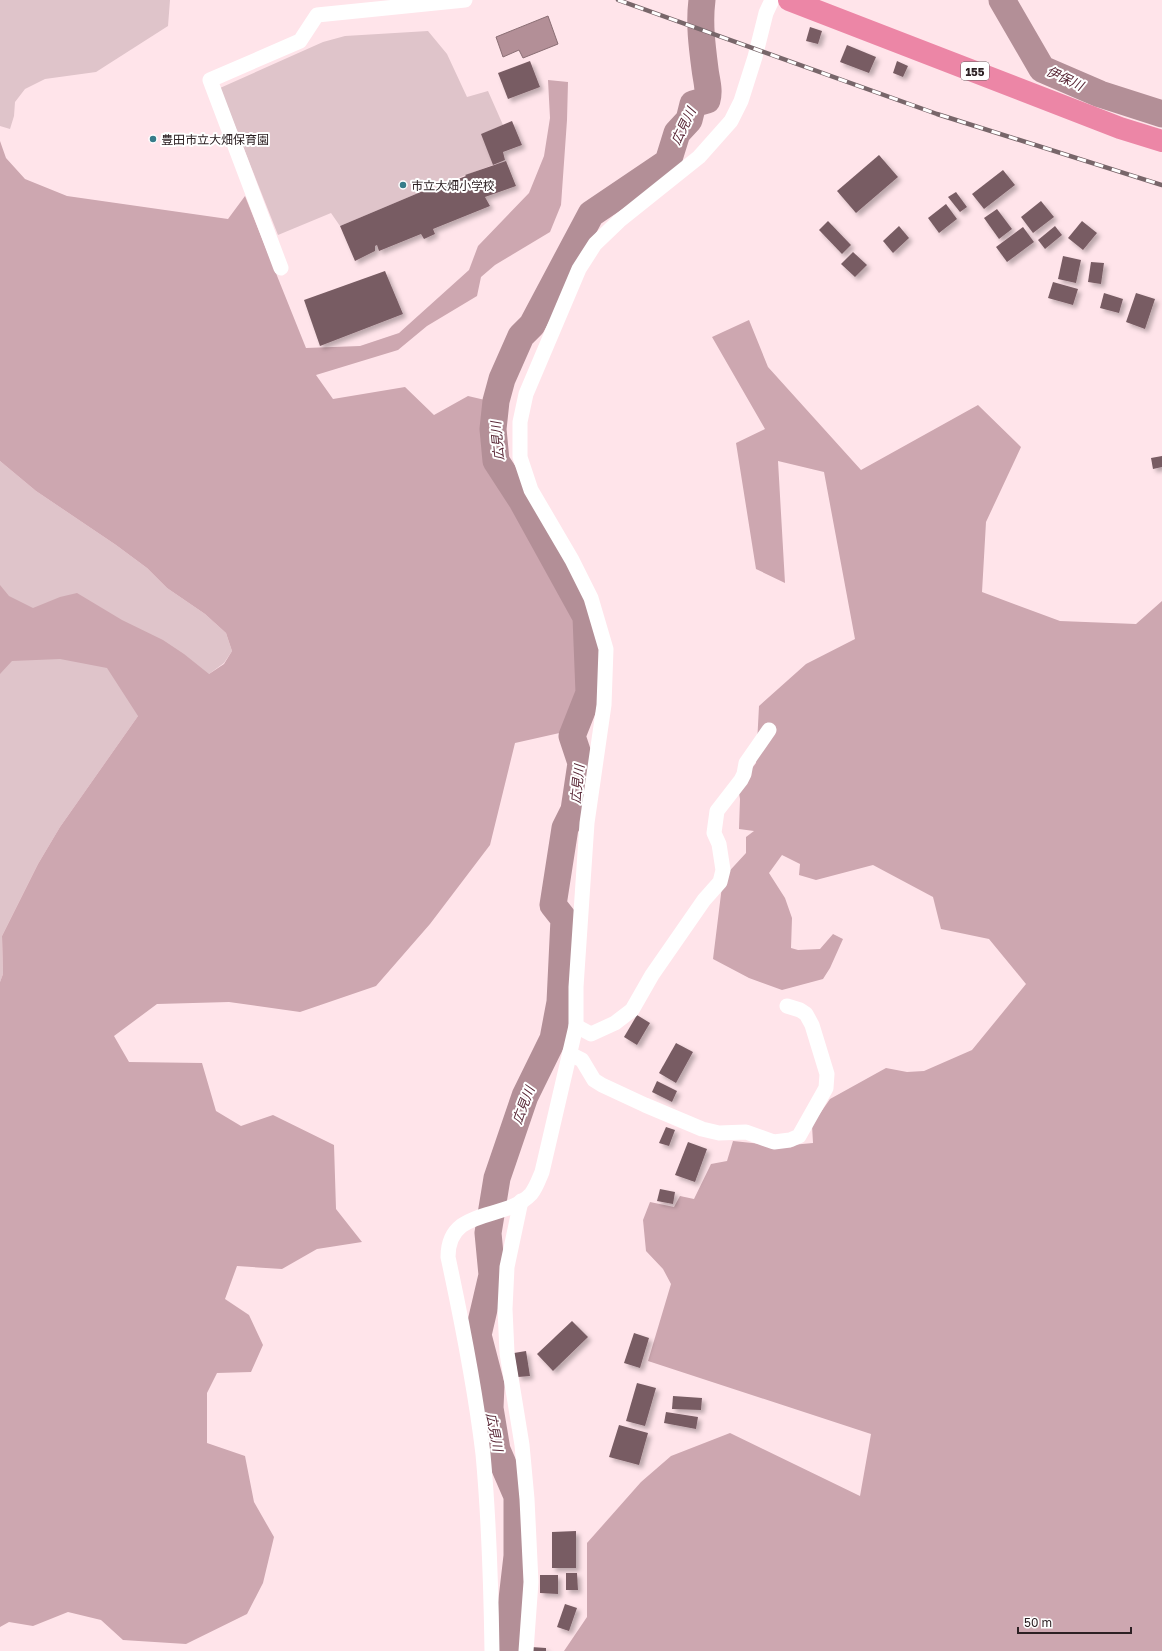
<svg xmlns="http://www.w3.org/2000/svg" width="1162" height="1651" font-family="'Golos Text','Noto Sans JP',sans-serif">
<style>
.green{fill:#dfc4ca}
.forest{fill:#cda7b0}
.water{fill:#b38f97;stroke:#8a6e74}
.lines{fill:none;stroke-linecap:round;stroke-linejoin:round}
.river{stroke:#b38f97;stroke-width:27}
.building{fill:#785c63;filter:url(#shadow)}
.minor{stroke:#fff;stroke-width:15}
.trunk{stroke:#ec86a6;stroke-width:22}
.rail-casing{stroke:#78666a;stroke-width:4.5}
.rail{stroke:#fff;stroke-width:3;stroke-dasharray:9;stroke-linecap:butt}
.poi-dot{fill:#377c8a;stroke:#fff;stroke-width:1.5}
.labels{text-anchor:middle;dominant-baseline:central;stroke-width:4;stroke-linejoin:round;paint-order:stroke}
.shield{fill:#fff;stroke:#6b6365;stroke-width:1}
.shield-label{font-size:11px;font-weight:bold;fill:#2c2023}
.poi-label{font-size:12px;fill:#2c2023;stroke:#fff;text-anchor:start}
.water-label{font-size:13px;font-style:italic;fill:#582635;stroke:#fff}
</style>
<defs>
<filter id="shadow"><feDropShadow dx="3.5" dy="3.5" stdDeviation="2" flood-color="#0004"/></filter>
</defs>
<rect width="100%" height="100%" fill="#ffe4ea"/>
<g class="green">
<path d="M 0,0 L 170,0 L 168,26 L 96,72 L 45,79 L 25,89 L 15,102 L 14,116 L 10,129 L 0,126 Z"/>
<path d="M 428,31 L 447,54 L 467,97 L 488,91 L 503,125 L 482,134 L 493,165 L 423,191 L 340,226 L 331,213 L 278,235 L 220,88 L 323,42 L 345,36 Z"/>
<path d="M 0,461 L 36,491 L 116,545 L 147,568 L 167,588 L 205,614 L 226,633 L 232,651 L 224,663 L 209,674 L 138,716 L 60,827 L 38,864 L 2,936 L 3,974 L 0,982 Z"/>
</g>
<g class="forest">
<path d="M 548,80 L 568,82 L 567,120 L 561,205 L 550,232 L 495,265 L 481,277 L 477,296 L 427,326 L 398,350 L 316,375 L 333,399 L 405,387 L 434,415 L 468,396 L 485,400 L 485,443 L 494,473 L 576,616 L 582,687 L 564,732 L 515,743 L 490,845 L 430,924 L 376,986 L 300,1012 L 229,1002 L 157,1004 L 114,1036 L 129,1062 L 202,1063 L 216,1111 L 241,1126 L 273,1115 L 334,1145 L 336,1209 L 362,1242 L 317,1249 L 282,1269 L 237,1266 L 225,1299 L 249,1315 L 263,1345 L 251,1372 L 217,1373 L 207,1393 L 207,1443 L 245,1456 L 254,1502 L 274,1537 L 263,1583 L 247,1614 L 186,1644 L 123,1640 L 101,1620 L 68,1612 L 33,1626 L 9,1622 L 0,1627 L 0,982 L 3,974 L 2,936 L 38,864 L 60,827 L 138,716 L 107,668 L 60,659 L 12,661 L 0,674 L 0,585 L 9,596 L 33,608 L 60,597 L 77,593 L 122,620 L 163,640 L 184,654 L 209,674 L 224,664 L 232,651 L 226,633 L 205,614 L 167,588 L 147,568 L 116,545 L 36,491 L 0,461 L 0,141 L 6,158 L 25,179 L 67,196 L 228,219 L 245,196 L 306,348 L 360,346 L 399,333 L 469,270 L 478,246 L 529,193 L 544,156 L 550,118 Z"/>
<path d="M 749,320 L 768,367 L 861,470 L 978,405 L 1021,447 L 986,522 L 982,592 L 1060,621 L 1136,624 L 1162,601 L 1162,1651 L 564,1651 L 587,1617 L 587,1543 L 641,1482 L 671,1456 L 730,1433 L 860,1496 L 871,1434 L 648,1361 L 671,1284 L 663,1269 L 646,1251 L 643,1220 L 650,1202 L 674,1207 L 680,1196 L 694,1199 L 711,1164 L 727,1161 L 733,1141 L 781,1146 L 813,1143 L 812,1125 L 830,1099 L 886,1068 L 907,1072 L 924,1071 L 972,1050 L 1026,984 L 989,939 L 941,929 L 933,897 L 873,865 L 816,880 L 799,875 L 800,864 L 782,855 L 769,873 L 785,898 L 792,918 L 791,948 L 798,950 L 820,949 L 833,934 L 843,939 L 830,968 L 823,979 L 782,990 L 749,978 L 713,959 L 723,878 L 746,853 L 746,837 L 754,831 L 739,829 L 740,799 L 738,787 L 756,763 L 759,706 L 806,664 L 855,639 L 824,472 L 778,461 L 785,583 L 756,569 L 736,443 L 765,429 L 712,337 Z"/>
</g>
<path class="water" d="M 548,16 L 558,44 L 523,58 L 519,50 L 503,57 L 496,37 Z"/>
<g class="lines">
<g class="river">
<path d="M 1002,0 L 1042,69 L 1100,94 L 1162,114"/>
<path d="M 506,1651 L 517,1556 L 517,1496 L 497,1450 L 490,1408 L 491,1385 L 478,1335 L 492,1275 L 488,1233 L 497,1178 L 525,1096 L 553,1039 L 560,1002 L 564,919 L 553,905 L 565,828 L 574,810 L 581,763 L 572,736 L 589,693 L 586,617 L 522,501 L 496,461 L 493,429 L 496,401 L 502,379 L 521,336 L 532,325 L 591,214 L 668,162 L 677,133 L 689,120 L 693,104 L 707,100 C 710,90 706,79 705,69 C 702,46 699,23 702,0"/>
</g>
</g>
<g class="building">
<path d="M 810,27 L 822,31 L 818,44 L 806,41 Z"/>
<path d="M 847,45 L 876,57 L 869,73 L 840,62 Z"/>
<path d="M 530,61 L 540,87 L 508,99 L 498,73 Z"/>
<path d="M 897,61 L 908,66 L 903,77 L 893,73 Z"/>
<path d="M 512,121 L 522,145 L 503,152 L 505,160 L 493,165 L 481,134 Z"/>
<path d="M 879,155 L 898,177 L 856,213 L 837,191 Z"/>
<path d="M 506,161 L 516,186 L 485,197 L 490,206 L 433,229 L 435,234 L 424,239 L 421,234 L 379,251 L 377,245 L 375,246 L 375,251 L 355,261 L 340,226 L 423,191 L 424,192 L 466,176 L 465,175 Z"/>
<path d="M 1003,170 L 1015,185 L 984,209 L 972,194 Z"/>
<path d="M 956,192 L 967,207 L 960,212 L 948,197 Z"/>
<path d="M 1041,201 L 1054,217 L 1033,233 L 1021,217 Z"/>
<path d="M 946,204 L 957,219 L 939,233 L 928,218 Z"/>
<path d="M 997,209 L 1012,229 L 999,239 L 984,218 Z"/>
<path d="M 828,221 L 851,245 L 842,254 L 819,230 Z"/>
<path d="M 1082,221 L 1097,233 L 1083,250 L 1068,238 Z"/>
<path d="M 899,226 L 909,238 L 893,253 L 883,241 Z"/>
<path d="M 1055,226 L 1062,235 L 1045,249 L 1038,240 Z"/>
<path d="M 1023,227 L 1034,242 L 1007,262 L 996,247 Z"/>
<path d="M 853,252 L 867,265 L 855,277 L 841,264 Z"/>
<path d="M 1063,256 L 1081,260 L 1076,283 L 1058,279 Z"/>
<path d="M 1091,262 L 1104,263 L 1101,284 L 1088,282 Z"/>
<path d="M 385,271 L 403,314 L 320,346 L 304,300 Z"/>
<path d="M 1053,282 L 1078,289 L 1073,305 L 1048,298 Z"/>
<path d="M 1104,293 L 1123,299 L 1119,313 L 1100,308 Z"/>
<path d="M 1136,293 L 1155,299 L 1145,329 L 1126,322 Z"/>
<path d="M 1162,456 L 1162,467 L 1153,469 L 1151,458 Z"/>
<path d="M 637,1015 L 650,1023 L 637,1045 L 624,1037 Z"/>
<path d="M 676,1043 L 693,1052 L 676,1083 L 659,1073 Z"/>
<path d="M 657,1081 L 677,1091 L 672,1102 L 652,1092 Z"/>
<path d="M 666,1127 L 675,1130 L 669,1146 L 659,1143 Z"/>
<path d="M 688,1142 L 707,1149 L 695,1182 L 675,1175 Z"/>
<path d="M 660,1189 L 675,1192 L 673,1204 L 657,1201 Z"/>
<path d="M 572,1321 L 588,1337 L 553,1371 L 537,1354 Z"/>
<path d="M 634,1333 L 649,1338 L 640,1368 L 624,1363 Z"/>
<path d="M 526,1351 L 530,1376 L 518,1377 L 514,1353 Z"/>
<path d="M 637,1383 L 656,1388 L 645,1426 L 626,1421 Z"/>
<path d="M 673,1396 L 702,1398 L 701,1410 L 672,1409 Z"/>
<path d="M 666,1412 L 698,1417 L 696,1429 L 664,1423 Z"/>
<path d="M 619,1425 L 648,1433 L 639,1465 L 609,1457 Z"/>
<path d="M 576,1531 L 576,1568 L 552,1568 L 552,1532 Z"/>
<path d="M 566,1573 L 577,1573 L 578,1590 L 566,1590 Z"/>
<path d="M 540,1575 L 558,1575 L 558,1594 L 540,1593 Z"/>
<path d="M 565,1604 L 577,1608 L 569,1631 L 557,1627 Z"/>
<path d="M 531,1647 L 546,1648 L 546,1651 L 531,1651 Z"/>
</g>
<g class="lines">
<g class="minor">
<path d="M 281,268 L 210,80 L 300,41 L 317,15 L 465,0"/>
<path d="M 576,1026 L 591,1034 L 615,1023 L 632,1010 L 652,975 L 704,900 L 720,882 L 723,870 L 719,844 L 714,833 L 717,811 L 741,780 L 744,774 L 746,763 L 769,730"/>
<path d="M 570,1054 L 582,1060 L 594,1080 L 602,1085 L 645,1105 L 702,1129 L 719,1133 L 746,1132 L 774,1142 L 790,1140 L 799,1136 L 826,1088 L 827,1074 L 812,1025 L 806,1014 L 800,1010 L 787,1006"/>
<path d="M 521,1201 L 507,1267 L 505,1309 L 507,1353 L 522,1445 L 527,1499 L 531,1582 L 526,1651"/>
<path d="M 492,1651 C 491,1585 489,1519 483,1454 C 475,1387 462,1322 448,1257 C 448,1206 505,1222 531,1194 C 536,1188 539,1179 542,1172 L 576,1026 L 576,987 L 587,823 L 604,705 L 606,649 L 591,598 L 572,560 L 531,490 L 520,457 L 520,422 L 526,394 L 579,269 L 595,244 L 619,221 L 699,157 L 731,121 L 741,101 L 755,57 L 766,13 L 772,0"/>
</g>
<path class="trunk" d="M 789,0 L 1120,128 L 1162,141"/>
<defs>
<path id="rail" d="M 618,0 L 937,114 L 1162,185"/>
</defs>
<use href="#rail" class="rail-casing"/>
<use href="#rail" class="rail"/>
</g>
<g class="poi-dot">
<circle cx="153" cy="139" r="4"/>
<circle cx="403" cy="185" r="4"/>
</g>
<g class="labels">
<rect class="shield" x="961" y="62" width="28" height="18" rx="3"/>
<g class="shield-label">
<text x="975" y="71">155</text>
</g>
<g class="poi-label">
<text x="161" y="139">豊田市立大畑保育園</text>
<text x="411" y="185">市立大畑小学校</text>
</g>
<g class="water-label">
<text transform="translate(1065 78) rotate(25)">伊保川</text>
<text transform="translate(683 126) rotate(-64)">広見川</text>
<text transform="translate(497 441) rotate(-95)">広見川</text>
<text transform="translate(577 784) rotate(-84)">広見川</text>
<text transform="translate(523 1105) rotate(-69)">広見川</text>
<text transform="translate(495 1432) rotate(79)">広見川</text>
</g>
</g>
<path d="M1018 1627v6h113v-6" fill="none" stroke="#2c2023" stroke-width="2"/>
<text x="1024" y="1627" font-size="12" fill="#2c2023" stroke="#ffffff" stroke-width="3" paint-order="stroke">50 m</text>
</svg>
